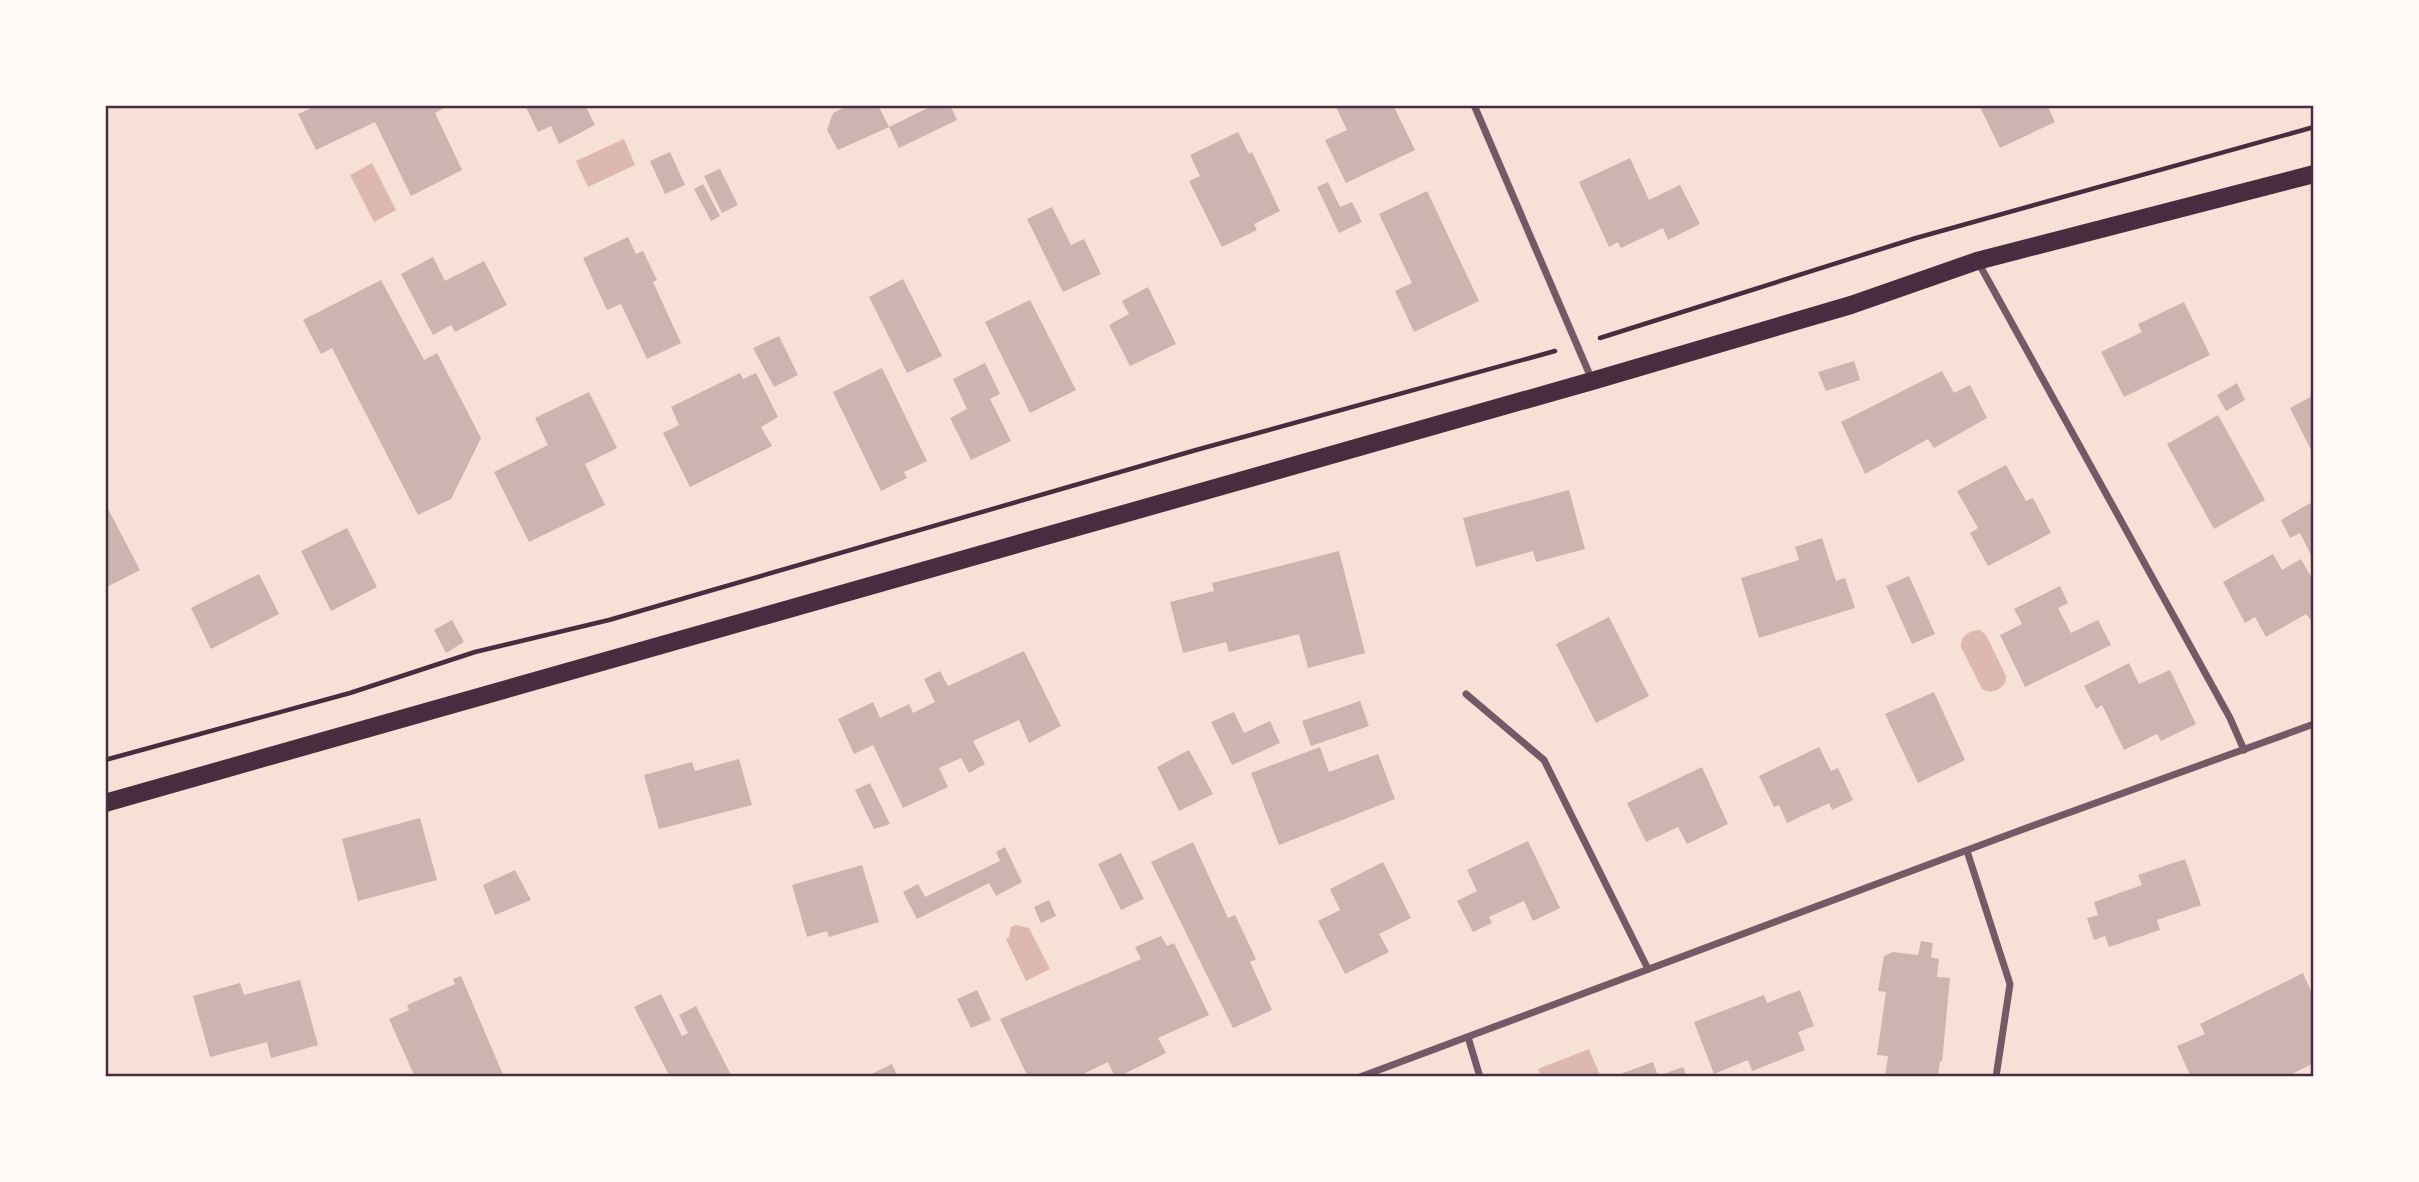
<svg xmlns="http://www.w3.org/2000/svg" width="2419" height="1182" font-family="'Crimson Pro',serif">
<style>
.water{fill:#dcb8b0}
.building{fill:#ccb4b1}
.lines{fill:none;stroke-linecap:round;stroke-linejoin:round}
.path{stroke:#4a2c40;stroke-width:4.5}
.minor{stroke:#755966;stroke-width:7}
.primary{stroke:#4a2c40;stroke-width:18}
.neatline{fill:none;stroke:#4a2c40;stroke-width:2.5}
</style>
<rect width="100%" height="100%" fill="#f7e1d7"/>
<g class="water">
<path d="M 624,139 L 635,165 L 588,187 L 576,161 Z"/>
<path d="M 372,163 L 396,210 L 374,222 L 350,175 Z"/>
<path d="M 1980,630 L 1986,635 L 2006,676 L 2005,683 C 1999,691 1990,694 1982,689 L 1961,647 C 1960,636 1970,630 1980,630 Z"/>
<path d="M 1015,925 L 1029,928 L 1050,969 L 1026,981 L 1006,939 L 1009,937 L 1011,927 Z"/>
<path d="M 1589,1049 L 1600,1075 L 1541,1077 L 1538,1069 Z"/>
</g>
<g class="building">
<path d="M 318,105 L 450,105 L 435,113 L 462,170 L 411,196 L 375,122 L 316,150 L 298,114 Z"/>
<path d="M 525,105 L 585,105 L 595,125 L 559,144 L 551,126 L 538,132 Z"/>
<path d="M 850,105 L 878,105 L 889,127 L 838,150 L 827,130 L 833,113 Z"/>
<path d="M 934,105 L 950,105 L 957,120 L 899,148 L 889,127 Z"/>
<path d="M 1335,105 L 1393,105 L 1415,150 L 1346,183 L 1325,140 L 1347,130 Z"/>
<path d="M 1979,105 L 2047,105 L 2055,122 L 2000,148 Z"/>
<path d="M 1238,132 L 1249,154 L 1252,152 L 1280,211 L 1254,224 L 1257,230 L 1222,247 L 1189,181 L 1200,176 L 1190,155 Z"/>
<path d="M 670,152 L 685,185 L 665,194 L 650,161 Z"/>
<path d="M 1630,158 L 1649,200 L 1680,185 L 1700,224 L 1668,240 L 1663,228 L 1621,248 L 1618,242 L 1609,247 L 1579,182 Z"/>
<path d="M 720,169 L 738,205 L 722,213 L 704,176 Z"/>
<path d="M 1328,182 L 1340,207 L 1352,202 L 1362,222 L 1339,233 L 1317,187 Z"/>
<path d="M 703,184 L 720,216 L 711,221 L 694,189 Z"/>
<path d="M 1427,191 L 1479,301 L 1414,332 L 1395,291 L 1412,283 L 1379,214 Z"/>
<path d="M 1052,207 L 1071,245 L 1084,239 L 1101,274 L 1063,292 L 1027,219 Z"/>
<path d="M 628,237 L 636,254 L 643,251 L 657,280 L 653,282 L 681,343 L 647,359 L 621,304 L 607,310 L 583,258 Z"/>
<path d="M 433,257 L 445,281 L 484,261 L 507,305 L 455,332 L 451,325 L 433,335 L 401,274 Z"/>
<path d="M 903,279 L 942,356 L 907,373 L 869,297 Z"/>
<path d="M 381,280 L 424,360 L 437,353 L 481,438 L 451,499 L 418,515 L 332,348 L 321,354 L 303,320 Z"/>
<path d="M 1148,287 L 1176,344 L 1130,366 L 1109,325 L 1129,314 L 1122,301 Z"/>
<path d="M 1030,300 L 1076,390 L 1030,413 L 985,322 Z"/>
<path d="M 2184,302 L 2210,355 L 2124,397 L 2101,352 L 2142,332 L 2138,324 Z"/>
<path d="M 779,336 L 798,375 L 774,387 L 753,348 Z"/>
<path d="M 1854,361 L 1860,380 L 1826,391 L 1818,372 Z"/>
<path d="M 985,363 L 1000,394 L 990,399 L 1011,441 L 971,460 L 950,418 L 967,409 L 953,379 Z"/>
<path d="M 882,368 L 927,461 L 904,472 L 907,478 L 881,491 L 833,392 Z"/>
<path d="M 1942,371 L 1954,393 L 1970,385 L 1987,418 L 1934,448 L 1928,439 L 1865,474 L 1841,422 Z"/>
<path d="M 740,373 L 743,379 L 756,373 L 778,417 L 761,427 L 772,446 L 690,487 L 663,433 L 679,425 L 671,407 Z"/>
<path d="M 2237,383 L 2245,400 L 2226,411 L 2217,395 Z"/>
<path d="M 589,392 L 617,448 L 585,464 L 605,505 L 529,542 L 494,472 L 548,445 L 535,418 Z"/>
<path d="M 2314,395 L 2314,456 L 2290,408 Z"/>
<path d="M 2218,415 L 2265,500 L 2214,529 L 2167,444 Z"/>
<path d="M 2006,465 L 2026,501 L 2033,498 L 2051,533 L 1988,566 L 1970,533 L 1978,528 L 1957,491 Z"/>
<path d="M 1569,490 L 1585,549 L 1536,562 L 1533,551 L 1476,567 L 1463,518 Z"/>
<path d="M 105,503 L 140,570 L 105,588 Z"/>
<path d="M 2310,503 L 2314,512 L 2314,561 L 2300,533 L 2290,538 L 2281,520 Z"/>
<path d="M 347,528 L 377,587 L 331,611 L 301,551 Z"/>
<path d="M 1822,538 L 1836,581 L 1845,578 L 1855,608 L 1759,638 L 1741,578 L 1799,560 L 1795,547 Z"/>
<path d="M 1339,551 L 1365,653 L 1308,668 L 1299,634 L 1229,652 L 1226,642 L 1183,653 L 1170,602 L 1214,591 L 1212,583 Z"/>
<path d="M 2273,554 L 2282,570 L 2301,559 L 2314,582 L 2314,617 L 2310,619 L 2306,614 L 2266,637 L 2255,617 L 2245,623 L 2223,582 Z"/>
<path d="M 259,574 L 279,614 L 211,649 L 191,608 Z"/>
<path d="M 1909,576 L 1935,634 L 1912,644 L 1886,586 Z"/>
<path d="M 2060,586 L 2068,603 L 2058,608 L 2071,633 L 2098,620 L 2111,645 L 2025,687 L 2000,635 L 2022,624 L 2014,609 Z"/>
<path d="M 1609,617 L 1649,696 L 1596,723 L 1556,644 Z"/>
<path d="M 452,620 L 464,642 L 446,653 L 434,630 Z"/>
<path d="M 1024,651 L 1061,726 L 1029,743 L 1019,720 L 973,741 L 985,764 L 969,773 L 961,758 L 939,768 L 948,787 L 903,808 L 873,745 L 854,754 L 838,719 L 873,702 L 880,718 L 909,704 L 913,713 L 935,702 L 924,679 L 940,671 L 948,686 Z"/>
<path d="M 2129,663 L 2139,684 L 2170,670 L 2196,724 L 2161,741 L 2157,734 L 2124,750 L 2102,705 L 2096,709 L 2084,686 Z"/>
<path d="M 1934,692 L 1965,760 L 1918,783 L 1885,714 Z"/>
<path d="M 1360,701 L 1369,726 L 1311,746 L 1302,721 Z"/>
<path d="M 1234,712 L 1244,733 L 1270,721 L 1280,743 L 1232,765 L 1211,722 Z"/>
<path d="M 1320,747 L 1329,772 L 1378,754 L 1395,799 L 1279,845 L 1251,773 Z"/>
<path d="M 1819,747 L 1831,771 L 1838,768 L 1853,800 L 1832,810 L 1829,803 L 1787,823 L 1779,805 L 1774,807 L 1759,776 Z"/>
<path d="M 1189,750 L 1213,794 L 1179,811 L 1157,767 Z"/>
<path d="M 739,759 L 752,805 L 659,829 L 644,775 L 692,762 L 695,771 Z"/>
<path d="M 1702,767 L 1728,824 L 1687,844 L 1678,827 L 1646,842 L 1627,803 Z"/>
<path d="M 870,783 L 890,824 L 874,829 L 855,790 Z"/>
<path d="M 420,818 L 437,880 L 358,901 L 342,839 Z"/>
<path d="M 1528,841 L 1560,908 L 1533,921 L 1524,901 L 1489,917 L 1492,923 L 1473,932 L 1457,901 L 1477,891 L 1467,870 Z"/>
<path d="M 1193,842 L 1228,918 L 1235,915 L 1256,959 L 1250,962 L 1272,1010 L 1233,1028 L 1151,862 Z"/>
<path d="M 1005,847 L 1022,882 L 996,896 L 989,883 L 917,919 L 903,892 L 918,884 L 925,897 L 1000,861 L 996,852 Z"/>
<path d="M 1121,853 L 1144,899 L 1121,910 L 1098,864 Z"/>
<path d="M 2185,859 L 2201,905 L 2157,920 L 2160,930 L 2109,947 L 2105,936 L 2094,940 L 2087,918 L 2098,915 L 2094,902 L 2142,885 L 2138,875 Z"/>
<path d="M 1383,862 L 1411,918 L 1379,934 L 1389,952 L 1345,974 L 1318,921 L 1340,910 L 1330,889 Z"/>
<path d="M 862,865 L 879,922 L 829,937 L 827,931 L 807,937 L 792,885 Z"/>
<path d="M 515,870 L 531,900 L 495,915 L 483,885 Z"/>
<path d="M 1049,900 L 1056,916 L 1041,923 L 1034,907 Z"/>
<path d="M 1161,936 L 1167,946 L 1174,943 L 1209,1015 L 1158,1038 L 1166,1053 L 1118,1077 L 1115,1077 L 1108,1062 L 1077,1077 L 1028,1077 L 1000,1019 L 1141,959 L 1135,947 Z"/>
<path d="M 1921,941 L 1933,943 L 1931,957 L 1939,959 L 1937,977 L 1950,978 L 1942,1062 L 1940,1061 L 1938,1077 L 1885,1077 L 1888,1056 L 1877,1055 L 1886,992 L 1878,991 L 1884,956 L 1893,952 L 1918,955 Z"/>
<path d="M 2303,973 L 2314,998 L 2314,1063 L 2286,1077 L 2191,1077 L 2177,1046 L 2205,1034 L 2200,1024 Z"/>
<path d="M 461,976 L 504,1077 L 415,1077 L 389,1019 L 409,1010 L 407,1005 L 455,984 L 453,979 Z"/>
<path d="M 300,980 L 318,1045 L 271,1058 L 267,1042 L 210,1057 L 193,996 L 240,983 L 244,995 Z"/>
<path d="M 977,990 L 991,1020 L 971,1028 L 957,999 Z"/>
<path d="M 1800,990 L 1814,1026 L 1798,1032 L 1805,1050 L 1752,1071 L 1748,1060 L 1714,1074 L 1694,1022 L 1764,995 L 1767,1003 Z"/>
<path d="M 661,994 L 682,1036 L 688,1033 L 679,1015 L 696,1006 L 732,1077 L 670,1077 L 634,1007 Z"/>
<path d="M 1653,1062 L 1658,1076 L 1683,1067 L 1687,1077 L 1612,1077 Z"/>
<path d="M 892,1064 L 898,1077 L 865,1077 Z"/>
</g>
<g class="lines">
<g class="path">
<path d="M 1600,338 L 1916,238 L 2314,127"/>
<path d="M 105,760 L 350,693 L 475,652 L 609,620 L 1196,450 L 1555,351"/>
</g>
<g class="minor">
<path d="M 1474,105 L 1592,380"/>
<path d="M 1978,262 L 2230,718 L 2244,750"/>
<path d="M 1466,694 L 1544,760 L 1648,969"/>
<path d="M 1967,851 L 2010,984 L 1996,1077"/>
<path d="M 1468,1037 L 1480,1077"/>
<path d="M 1360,1077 L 2021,830 L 2314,724"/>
</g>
<path class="primary" d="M 105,803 L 1592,381 L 1851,305 L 1977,261 L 2314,174"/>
</g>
<rect width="2419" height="1182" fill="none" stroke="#fffaf5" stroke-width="214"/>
<rect x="107" y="107" width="2205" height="968" class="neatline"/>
</svg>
